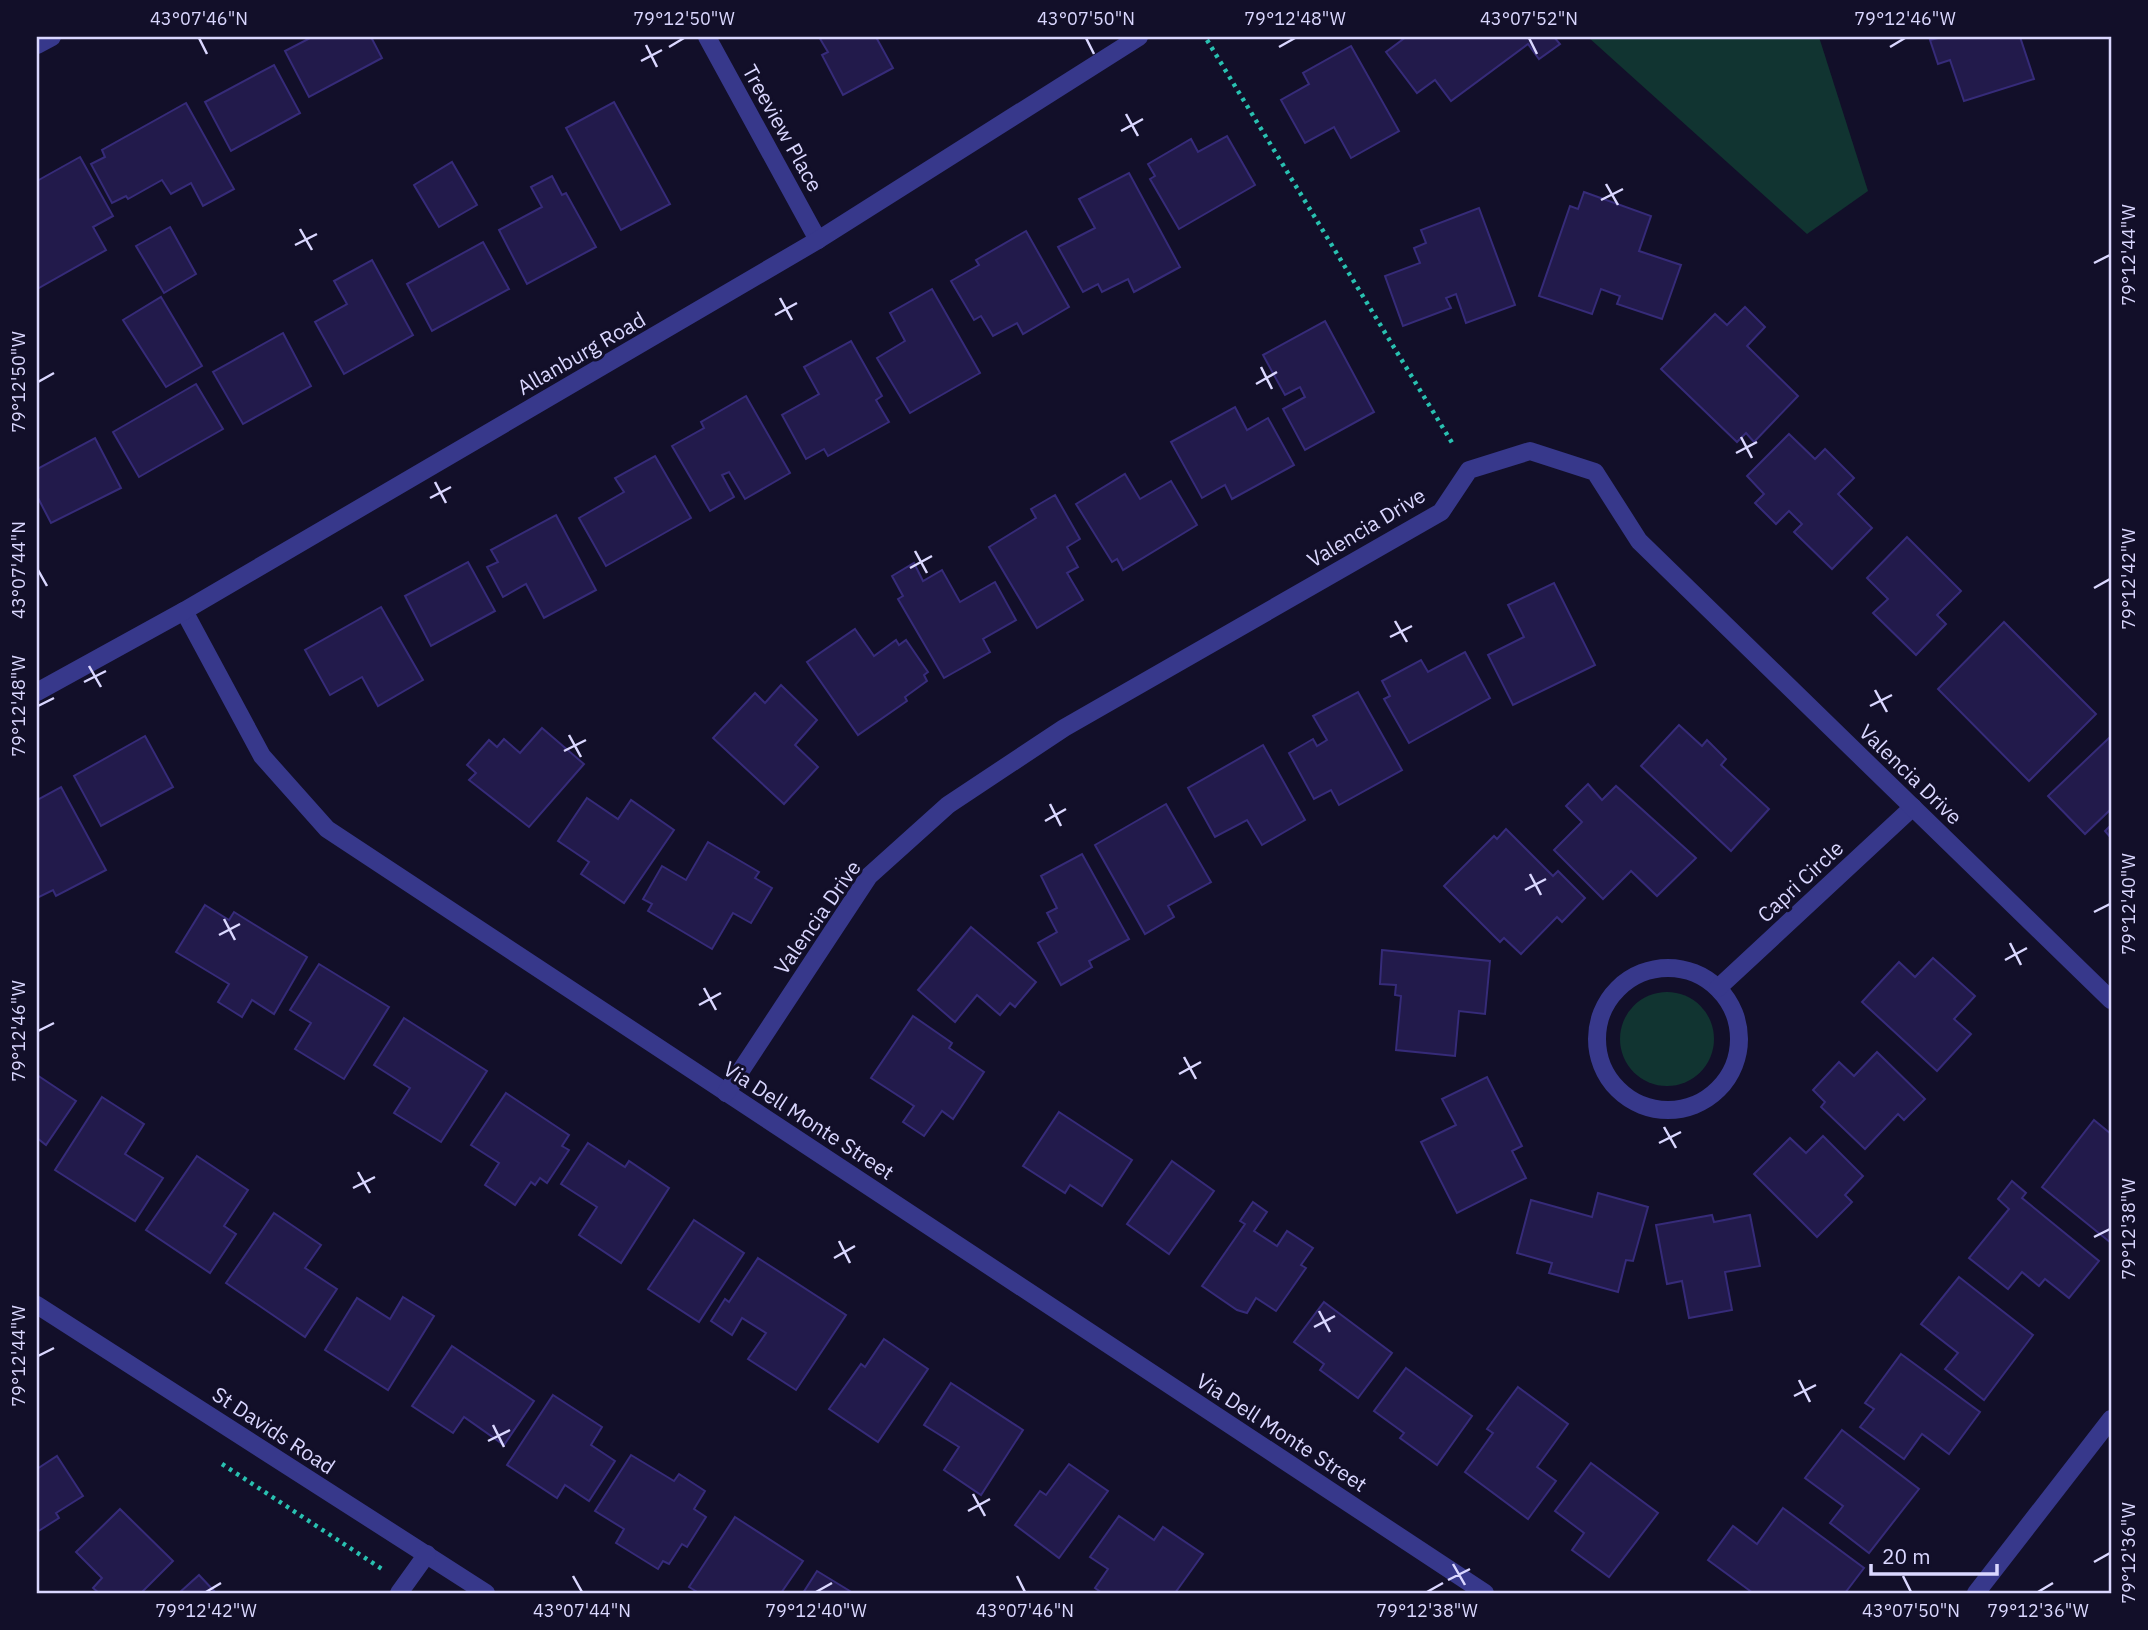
<svg xmlns="http://www.w3.org/2000/svg" width="2148" height="1630" font-family="'IBM Plex Sans',sans-serif">
<style>
.green{fill:#113431}
.building{fill:#221a4b;stroke:#362b79;stroke-width:2}
.lines{fill:none;stroke-linecap:round;stroke-linejoin:round}
.path{stroke:#29c1b1;stroke-width:4.5;stroke-dasharray:3.5 5;stroke-linecap:butt}
.minor{stroke:#37388b;stroke-width:18}
.ticks{fill:none;stroke:#dad7ff;stroke-width:2.5}
.labels{text-anchor:middle;dominant-baseline:central;stroke-width:6;stroke-linejoin:round;paint-order:stroke}
.street-label{font-size:21px;fill:#dad7ff;stroke:#120f29}
.neatline{fill:none;stroke:#dad7ff;stroke-width:2.5}
.ticks-label{font-size:18px;text-anchor:middle;fill:#dad7ff}
</style>
<rect width="100%" height="100%" fill="#120f29"/>
<g class="green">
<path d="M 1588,37 L 1819,37 L 1868,191 L 1807,234 Z"/>
<circle cx="1667" cy="1039" r="47"/>
</g>
<g class="building">
<path d="M 312,37 L 371,37 L 382,58 L 309,97 L 285,51 Z"/>
<path d="M 819,37 L 876,37 L 893,68 L 843,95 L 822,55 L 828,52 Z"/>
<path d="M 1406,37 L 1554,37 L 1560,44 L 1539,59 L 1528,44 L 1451,101 L 1435,80 L 1417,93 L 1386,52 Z"/>
<path d="M 1942,37 L 2020,37 L 2034,79 L 1964,101 L 1950,60 L 1938,64 L 1930,40 Z"/>
<path d="M 1351,46 L 1399,131 L 1351,158 L 1334,127 L 1305,143 L 1281,100 L 1309,84 L 1303,73 Z"/>
<path d="M 274,65 L 300,113 L 231,151 L 205,102 Z"/>
<path d="M 614,102 L 670,204 L 621,230 L 566,128 Z"/>
<path d="M 186,103 L 234,189 L 203,206 L 191,183 L 171,194 L 162,180 L 128,199 L 126,196 L 112,203 L 91,164 L 105,157 L 102,150 Z"/>
<path d="M 1227,136 L 1255,185 L 1179,229 L 1150,179 L 1155,176 L 1148,164 L 1191,139 L 1198,152 Z"/>
<path d="M 80,157 L 113,216 L 93,227 L 106,250 L 37,289 L 37,181 Z"/>
<path d="M 452,162 L 477,205 L 439,227 L 414,185 Z"/>
<path d="M 1129,173 L 1180,267 L 1134,292 L 1128,279 L 1102,292 L 1098,284 L 1083,292 L 1058,247 L 1095,228 L 1079,199 Z"/>
<path d="M 552,176 L 562,195 L 566,193 L 596,247 L 527,284 L 499,230 L 542,207 L 531,187 Z"/>
<path d="M 1584,192 L 1651,216 L 1639,251 L 1681,265 L 1662,319 L 1617,304 L 1620,296 L 1601,289 L 1592,314 L 1539,296 L 1570,206 L 1578,209 Z"/>
<path d="M 1479,208 L 1515,305 L 1466,323 L 1456,294 L 1446,298 L 1451,308 L 1403,326 L 1385,276 L 1420,263 L 1414,248 L 1426,243 L 1421,230 Z"/>
<path d="M 170,227 L 196,274 L 164,293 L 136,246 Z"/>
<path d="M 1026,231 L 1069,307 L 1023,334 L 1017,323 L 993,336 L 981,316 L 974,320 L 951,281 L 979,265 L 976,260 Z"/>
<path d="M 483,242 L 509,289 L 432,331 L 407,284 Z"/>
<path d="M 372,260 L 413,335 L 344,374 L 315,322 L 347,304 L 334,281 Z"/>
<path d="M 932,289 L 980,373 L 910,413 L 877,358 L 905,341 L 890,313 Z"/>
<path d="M 161,297 L 202,366 L 166,387 L 123,320 Z"/>
<path d="M 1745,307 L 1765,327 L 1747,346 L 1798,396 L 1754,442 L 1746,433 L 1737,442 L 1661,369 L 1715,314 L 1727,325 Z"/>
<path d="M 1325,321 L 1374,412 L 1305,450 L 1283,409 L 1305,397 L 1300,387 L 1285,395 L 1263,355 Z"/>
<path d="M 283,333 L 311,386 L 243,424 L 213,372 Z"/>
<path d="M 851,341 L 882,396 L 876,400 L 889,422 L 828,456 L 824,449 L 806,459 L 782,415 L 819,394 L 804,367 Z"/>
<path d="M 196,384 L 223,429 L 139,477 L 113,432 Z"/>
<path d="M 746,396 L 790,473 L 745,499 L 729,472 L 722,475 L 734,497 L 710,511 L 672,446 L 704,428 L 701,422 Z"/>
<path d="M 1235,407 L 1247,430 L 1268,418 L 1294,465 L 1232,499 L 1225,485 L 1202,498 L 1171,442 Z"/>
<path d="M 1789,434 L 1815,459 L 1825,449 L 1854,478 L 1838,494 L 1872,528 L 1832,569 L 1794,532 L 1802,524 L 1789,511 L 1776,524 L 1755,503 L 1764,494 L 1747,476 Z"/>
<path d="M 95,438 L 121,488 L 51,523 L 37,496 L 37,469 Z"/>
<path d="M 655,456 L 691,518 L 606,566 L 579,518 L 624,492 L 615,478 Z"/>
<path d="M 1125,474 L 1140,499 L 1171,481 L 1197,525 L 1123,570 L 1117,559 L 1112,562 L 1076,504 Z"/>
<path d="M 1055,495 L 1080,539 L 1067,547 L 1078,567 L 1067,573 L 1083,600 L 1037,628 L 989,547 L 1036,518 L 1031,509 Z"/>
<path d="M 556,515 L 596,590 L 544,618 L 526,584 L 503,597 L 487,567 L 498,562 L 491,550 Z"/>
<path d="M 1907,537 L 1961,591 L 1937,615 L 1946,624 L 1916,655 L 1873,613 L 1888,599 L 1867,578 Z"/>
<path d="M 468,562 L 495,611 L 431,646 L 405,596 Z"/>
<path d="M 914,563 L 923,581 L 942,570 L 960,602 L 995,582 L 1016,620 L 983,639 L 990,652 L 944,678 L 898,599 L 903,596 L 892,576 Z"/>
<path d="M 1554,583 L 1595,665 L 1513,705 L 1488,655 L 1524,637 L 1508,605 Z"/>
<path d="M 381,607 L 423,680 L 378,706 L 362,677 L 330,695 L 305,650 Z"/>
<path d="M 2004,622 L 2096,714 L 2029,781 L 1938,689 Z"/>
<path d="M 855,629 L 874,656 L 896,640 L 899,645 L 906,640 L 928,672 L 924,675 L 927,681 L 905,697 L 907,701 L 858,735 L 807,662 Z"/>
<path d="M 1465,652 L 1490,698 L 1409,743 L 1384,699 L 1390,696 L 1382,681 L 1421,660 L 1428,672 Z"/>
<path d="M 781,685 L 817,720 L 795,745 L 818,767 L 784,804 L 713,738 L 755,693 L 765,703 Z"/>
<path d="M 1358,692 L 1402,770 L 1339,805 L 1331,790 L 1314,799 L 1289,753 L 1313,739 L 1317,746 L 1327,740 L 1313,716 Z"/>
<path d="M 1679,725 L 1702,746 L 1707,740 L 1726,759 L 1721,765 L 1769,809 L 1731,851 L 1641,766 Z"/>
<path d="M 542,728 L 584,764 L 529,827 L 469,780 L 476,773 L 467,765 L 489,740 L 497,747 L 504,739 L 520,753 Z"/>
<path d="M 145,736 L 173,787 L 101,826 L 74,776 Z"/>
<path d="M 2110,737 L 2111,809 L 2085,834 L 2048,796 Z"/>
<path d="M 1263,745 L 1305,820 L 1262,845 L 1247,820 L 1215,837 L 1188,788 Z"/>
<path d="M 1588,784 L 1602,800 L 1616,786 L 1696,858 L 1657,896 L 1631,871 L 1603,899 L 1554,850 L 1582,822 L 1566,806 Z"/>
<path d="M 61,787 L 106,870 L 56,896 L 53,890 L 37,898 L 37,800 Z"/>
<path d="M 587,798 L 618,819 L 631,800 L 674,830 L 624,903 L 581,874 L 589,862 L 558,841 Z"/>
<path d="M 1166,804 L 1211,882 L 1168,906 L 1174,917 L 1145,934 L 1095,845 Z"/>
<path d="M 2111,825 L 2111,838 L 2105,831 Z"/>
<path d="M 1506,829 L 1553,876 L 1558,871 L 1585,898 L 1562,922 L 1557,917 L 1521,954 L 1504,938 L 1500,942 L 1444,886 L 1494,836 L 1497,839 Z"/>
<path d="M 708,842 L 759,872 L 755,878 L 772,888 L 751,923 L 733,913 L 712,949 L 648,911 L 652,904 L 643,899 L 662,866 L 686,880 Z"/>
<path d="M 1082,854 L 1129,939 L 1089,961 L 1092,967 L 1061,985 L 1038,943 L 1057,932 L 1047,913 L 1057,908 L 1041,876 Z"/>
<path d="M 205,905 L 229,920 L 234,912 L 307,957 L 274,1014 L 252,1000 L 242,1017 L 218,1002 L 229,984 L 176,952 Z"/>
<path d="M 971,927 L 1036,982 L 1015,1007 L 1010,1003 L 1000,1015 L 977,995 L 955,1022 L 918,990 Z"/>
<path d="M 1382,950 L 1490,961 L 1485,1014 L 1459,1011 L 1455,1056 L 1396,1050 L 1401,996 L 1395,995 L 1396,985 L 1380,984 Z"/>
<path d="M 1933,958 L 1975,996 L 1954,1019 L 1971,1034 L 1937,1071 L 1862,1002 L 1899,962 L 1915,977 Z"/>
<path d="M 319,964 L 389,1007 L 344,1079 L 295,1049 L 311,1023 L 290,1010 Z"/>
<path d="M 913,1016 L 952,1043 L 949,1048 L 984,1072 L 953,1119 L 942,1111 L 924,1136 L 903,1122 L 914,1106 L 871,1078 Z"/>
<path d="M 404,1018 L 487,1071 L 441,1142 L 394,1113 L 410,1088 L 374,1065 Z"/>
<path d="M 1877,1052 L 1925,1099 L 1904,1120 L 1898,1114 L 1865,1149 L 1821,1107 L 1825,1102 L 1813,1090 L 1839,1062 L 1854,1076 Z"/>
<path d="M 37,1075 L 76,1101 L 46,1145 L 37,1138 Z"/>
<path d="M 1487,1077 L 1522,1146 L 1512,1151 L 1526,1178 L 1457,1213 L 1421,1142 L 1456,1125 L 1442,1099 Z"/>
<path d="M 506,1093 L 569,1135 L 562,1146 L 569,1150 L 547,1183 L 540,1178 L 535,1185 L 531,1182 L 515,1205 L 485,1185 L 499,1163 L 471,1145 Z"/>
<path d="M 102,1097 L 144,1124 L 125,1154 L 163,1178 L 135,1221 L 55,1170 Z"/>
<path d="M 1059,1112 L 1132,1160 L 1102,1206 L 1070,1185 L 1065,1193 L 1023,1166 Z"/>
<path d="M 2094,1120 L 2111,1134 L 2111,1243 L 2042,1187 Z"/>
<path d="M 1823,1136 L 1863,1176 L 1845,1195 L 1852,1202 L 1817,1237 L 1754,1174 L 1790,1138 L 1806,1153 Z"/>
<path d="M 588,1143 L 625,1167 L 629,1161 L 669,1188 L 621,1263 L 579,1235 L 597,1207 L 561,1184 Z"/>
<path d="M 197,1156 L 248,1190 L 224,1226 L 236,1234 L 210,1273 L 146,1230 Z"/>
<path d="M 1172,1161 L 1214,1191 L 1169,1254 L 1127,1224 Z"/>
<path d="M 2012,1181 L 2026,1193 L 2022,1198 L 2099,1261 L 2069,1298 L 2045,1279 L 2039,1286 L 2022,1272 L 2008,1289 L 1969,1258 L 2009,1209 L 1998,1199 Z"/>
<path d="M 1598,1193 L 1648,1207 L 1633,1261 L 1626,1260 L 1618,1292 L 1549,1273 L 1552,1263 L 1517,1253 L 1531,1200 L 1592,1217 Z"/>
<path d="M 1253,1202 L 1267,1212 L 1254,1231 L 1277,1246 L 1287,1231 L 1313,1248 L 1301,1265 L 1306,1268 L 1276,1311 L 1256,1298 L 1247,1313 L 1237,1310 L 1202,1286 L 1245,1224 L 1240,1221 Z"/>
<path d="M 274,1213 L 321,1245 L 305,1268 L 337,1289 L 305,1337 L 226,1283 Z"/>
<path d="M 1712,1215 L 1714,1222 L 1750,1215 L 1760,1266 L 1725,1272 L 1732,1310 L 1689,1318 L 1682,1281 L 1667,1284 L 1656,1225 Z"/>
<path d="M 694,1220 L 744,1253 L 699,1322 L 648,1289 Z"/>
<path d="M 758,1258 L 846,1315 L 796,1390 L 748,1359 L 766,1333 L 742,1318 L 732,1335 L 711,1321 L 725,1299 L 729,1302 Z"/>
<path d="M 1959,1277 L 2033,1335 L 1984,1400 L 1945,1369 L 1958,1353 L 1921,1324 Z"/>
<path d="M 403,1297 L 434,1316 L 388,1390 L 325,1350 L 357,1298 L 390,1319 Z"/>
<path d="M 1324,1302 L 1392,1353 L 1358,1398 L 1320,1370 L 1324,1364 L 1294,1342 Z"/>
<path d="M 884,1339 L 928,1369 L 878,1442 L 829,1409 L 861,1364 L 865,1367 Z"/>
<path d="M 452,1346 L 534,1401 L 504,1445 L 464,1417 L 453,1433 L 412,1406 Z"/>
<path d="M 1901,1354 L 1980,1412 L 1949,1454 L 1922,1434 L 1904,1459 L 1860,1427 L 1874,1409 L 1865,1403 Z"/>
<path d="M 1406,1368 L 1472,1416 L 1437,1465 L 1400,1438 L 1404,1433 L 1374,1411 Z"/>
<path d="M 951,1383 L 1023,1430 L 981,1495 L 944,1470 L 959,1447 L 924,1425 Z"/>
<path d="M 1518,1387 L 1568,1424 L 1537,1467 L 1556,1481 L 1528,1519 L 1465,1472 L 1493,1433 L 1487,1429 Z"/>
<path d="M 553,1395 L 602,1427 L 591,1445 L 615,1461 L 589,1501 L 565,1485 L 557,1498 L 507,1465 Z"/>
<path d="M 1842,1430 L 1919,1489 L 1869,1553 L 1830,1523 L 1843,1506 L 1805,1478 Z"/>
<path d="M 631,1455 L 674,1481 L 679,1474 L 705,1491 L 694,1509 L 706,1517 L 687,1547 L 682,1544 L 669,1564 L 663,1561 L 658,1569 L 616,1543 L 624,1529 L 595,1511 Z"/>
<path d="M 57,1456 L 83,1496 L 56,1513 L 59,1518 L 37,1532 L 37,1469 Z"/>
<path d="M 1591,1463 L 1658,1513 L 1609,1577 L 1572,1550 L 1584,1533 L 1555,1511 Z"/>
<path d="M 1069,1464 L 1108,1491 L 1059,1558 L 1015,1525 L 1040,1491 L 1046,1495 Z"/>
<path d="M 1783,1508 L 1864,1568 L 1845,1593 L 1753,1593 L 1708,1560 L 1733,1526 L 1757,1544 Z"/>
<path d="M 120,1509 L 173,1561 L 141,1593 L 99,1593 L 93,1588 L 102,1578 L 76,1552 Z"/>
<path d="M 1119,1516 L 1154,1540 L 1163,1527 L 1203,1554 L 1175,1593 L 1102,1593 L 1095,1588 L 1108,1569 L 1090,1557 Z"/>
<path d="M 735,1517 L 803,1561 L 781,1593 L 699,1593 L 689,1587 Z"/>
<path d="M 817,1571 L 853,1593 L 803,1593 Z"/>
<path d="M 199,1575 L 216,1593 L 179,1593 Z"/>
</g>
<g class="lines">
<g class="path">
<path d="M 1207,40 L 1454,446"/>
<path d="M 222,1464 L 382,1569"/>
</g>
<g class="minor">
<path d="M 707,37 L 818,240"/>
<path d="M 37,45 L 52,37"/>
<path d="M 184,611 L 262,756 L 327,829 L 1485,1593"/>
<path d="M 37,692 L 184,611 L 818,240 L 1139,37"/>
<circle cx="1668" cy="1039" r="71"/>
<path d="M 1718,988 L 1913,807"/>
<path d="M 726,1093 L 869,876 L 948,805 L 1064,728 L 1441,512 L 1469,470 L 1530,451 L 1595,472 L 1639,541 L 2111,1000"/>
<path d="M 37,1305 L 486,1593"/>
<path d="M 399,1593 L 427,1554"/>
<path d="M 1976,1593 L 2111,1419"/>
</g>
</g>
<path class="ticks" d="M 199,38 L 207,54M 1086,38 L 1094,54M 1529,38 L 1537,54M 646,45 L 657,67M 669,47 L 684,38M 1279,47 L 1295,38M 1890,47 L 1905,38M 641,61 L 662,50M 1126,114 L 1138,136M 1121,131 L 1143,119M 1606,184 L 1618,205M 1601,200 L 1623,189M 300,229 L 312,250M 295,245 L 317,234M 2094,263 L 2110,255M 780,298 L 792,320M 775,315 L 797,303M 1261,367 L 1272,389M 38,382 L 54,373M 1256,384 L 1277,372M 1741,437 L 1752,458M 1736,453 L 1757,442M 435,482 L 446,503M 430,498 L 451,487M 915,551 L 927,573M 910,568 L 932,556M 38,570 L 47,586M 2094,588 L 2110,579M 1395,621 L 1407,642M 1390,637 L 1412,626M 89,666 L 101,687M 84,682 L 106,671M 1875,690 L 1887,712M 38,706 L 54,698M 1870,706 L 1892,695M 569,735 L 581,757M 564,751 L 586,740M 1050,804 L 1061,826M 1045,821 L 1066,809M 1530,874 L 1541,895M 1525,890 L 1546,879M 2094,912 L 2110,904M 224,919 L 235,940M 219,935 L 240,924M 2010,943 L 2021,965M 2005,960 L 2027,948M 704,988 L 716,1010M 699,1005 L 721,993M 38,1031 L 54,1023M 1184,1057 L 1196,1079M 1179,1074 L 1201,1062M 1664,1127 L 1676,1148M 1659,1143 L 1681,1132M 358,1172 L 370,1193M 353,1188 L 375,1177M 2094,1237 L 2110,1229M 839,1241 L 850,1263M 834,1258 L 855,1246M 1319,1311 L 1330,1332M 1314,1327 L 1335,1316M 38,1356 L 54,1348M 1799,1380 L 1810,1402M 1794,1396 L 1816,1385M 493,1425 L 504,1447M 488,1441 L 510,1430M 973,1494 L 985,1516M 968,1511 L 990,1499M 2094,1562 L 2110,1553M 1453,1564 L 1465,1585M 573,1576 L 582,1592M 1017,1576 L 1025,1592M 1903,1576 L 1911,1592M 1448,1580 L 1470,1569M 206,1592 L 221,1583M 816,1592 L 832,1583M 1427,1592 L 1443,1583M 2038,1592 L 2053,1583"/>
<g class="labels">
<g class="street-label">
<text transform="translate(783 128) rotate(61)">Treeview Place</text>
<text transform="translate(581 353) rotate(-30)">Allanburg Road</text>
<text transform="translate(1366 527) rotate(-31)">Valencia Drive</text>
<text transform="translate(1911 774) rotate(44)">Valencia Drive</text>
<text transform="translate(1800 881) rotate(-43)">Capri Circle</text>
<text transform="translate(817 917) rotate(-55)">Valencia Drive</text>
<text transform="translate(809 1120) rotate(33)">Via Dell Monte Street</text>
<text transform="translate(274 1430) rotate(33)">St Davids Road</text>
<text transform="translate(1282 1432) rotate(33)">Via Dell Monte Street</text>
</g>
</g>
<rect width="2148" height="1630" fill="none" stroke="#120f29" stroke-width="77"/>
<path d="M1871 1564v10h126v-10" fill="none" stroke="#dad7ff" stroke-width="3.5"/>
<text x="1882" y="1564" font-size="21" fill="#dad7ff" stroke="#120f29" stroke-width="5" paint-order="stroke">20 m</text>
<rect x="38" y="38" width="2072" height="1554" class="neatline"/>
<g class="ticks-label">
<text x="199" y="25">43°07'46"N</text>
<text x="684" y="25">79°12'50"W</text>
<text x="1086" y="25">43°07'50"N</text>
<text x="1295" y="25">79°12'48"W</text>
<text x="1529" y="25">43°07'52"N</text>
<text x="1905" y="25">79°12'46"W</text>
<text transform="translate(2129 255) rotate(-90)" y="6">79°12'44"W</text>
<text transform="translate(19 382) rotate(-90)" y="6">79°12'50"W</text>
<text transform="translate(19 570) rotate(-90)" y="6">43°07'44"N</text>
<text transform="translate(2129 579) rotate(-90)" y="6">79°12'42"W</text>
<text transform="translate(19 706) rotate(-90)" y="6">79°12'48"W</text>
<text transform="translate(2129 904) rotate(-90)" y="6">79°12'40"W</text>
<text transform="translate(19 1031) rotate(-90)" y="6">79°12'46"W</text>
<text transform="translate(2129 1229) rotate(-90)" y="6">79°12'38"W</text>
<text transform="translate(19 1356) rotate(-90)" y="6">79°12'44"W</text>
<text transform="translate(2129 1553) rotate(-90)" y="6">79°12'36"W</text>
<text x="206" y="1617">79°12'42"W</text>
<text x="582" y="1617">43°07'44"N</text>
<text x="816" y="1617">79°12'40"W</text>
<text x="1025" y="1617">43°07'46"N</text>
<text x="1427" y="1617">79°12'38"W</text>
<text x="1911" y="1617">43°07'50"N</text>
<text x="2038" y="1617">79°12'36"W</text>
</g>
</svg>
